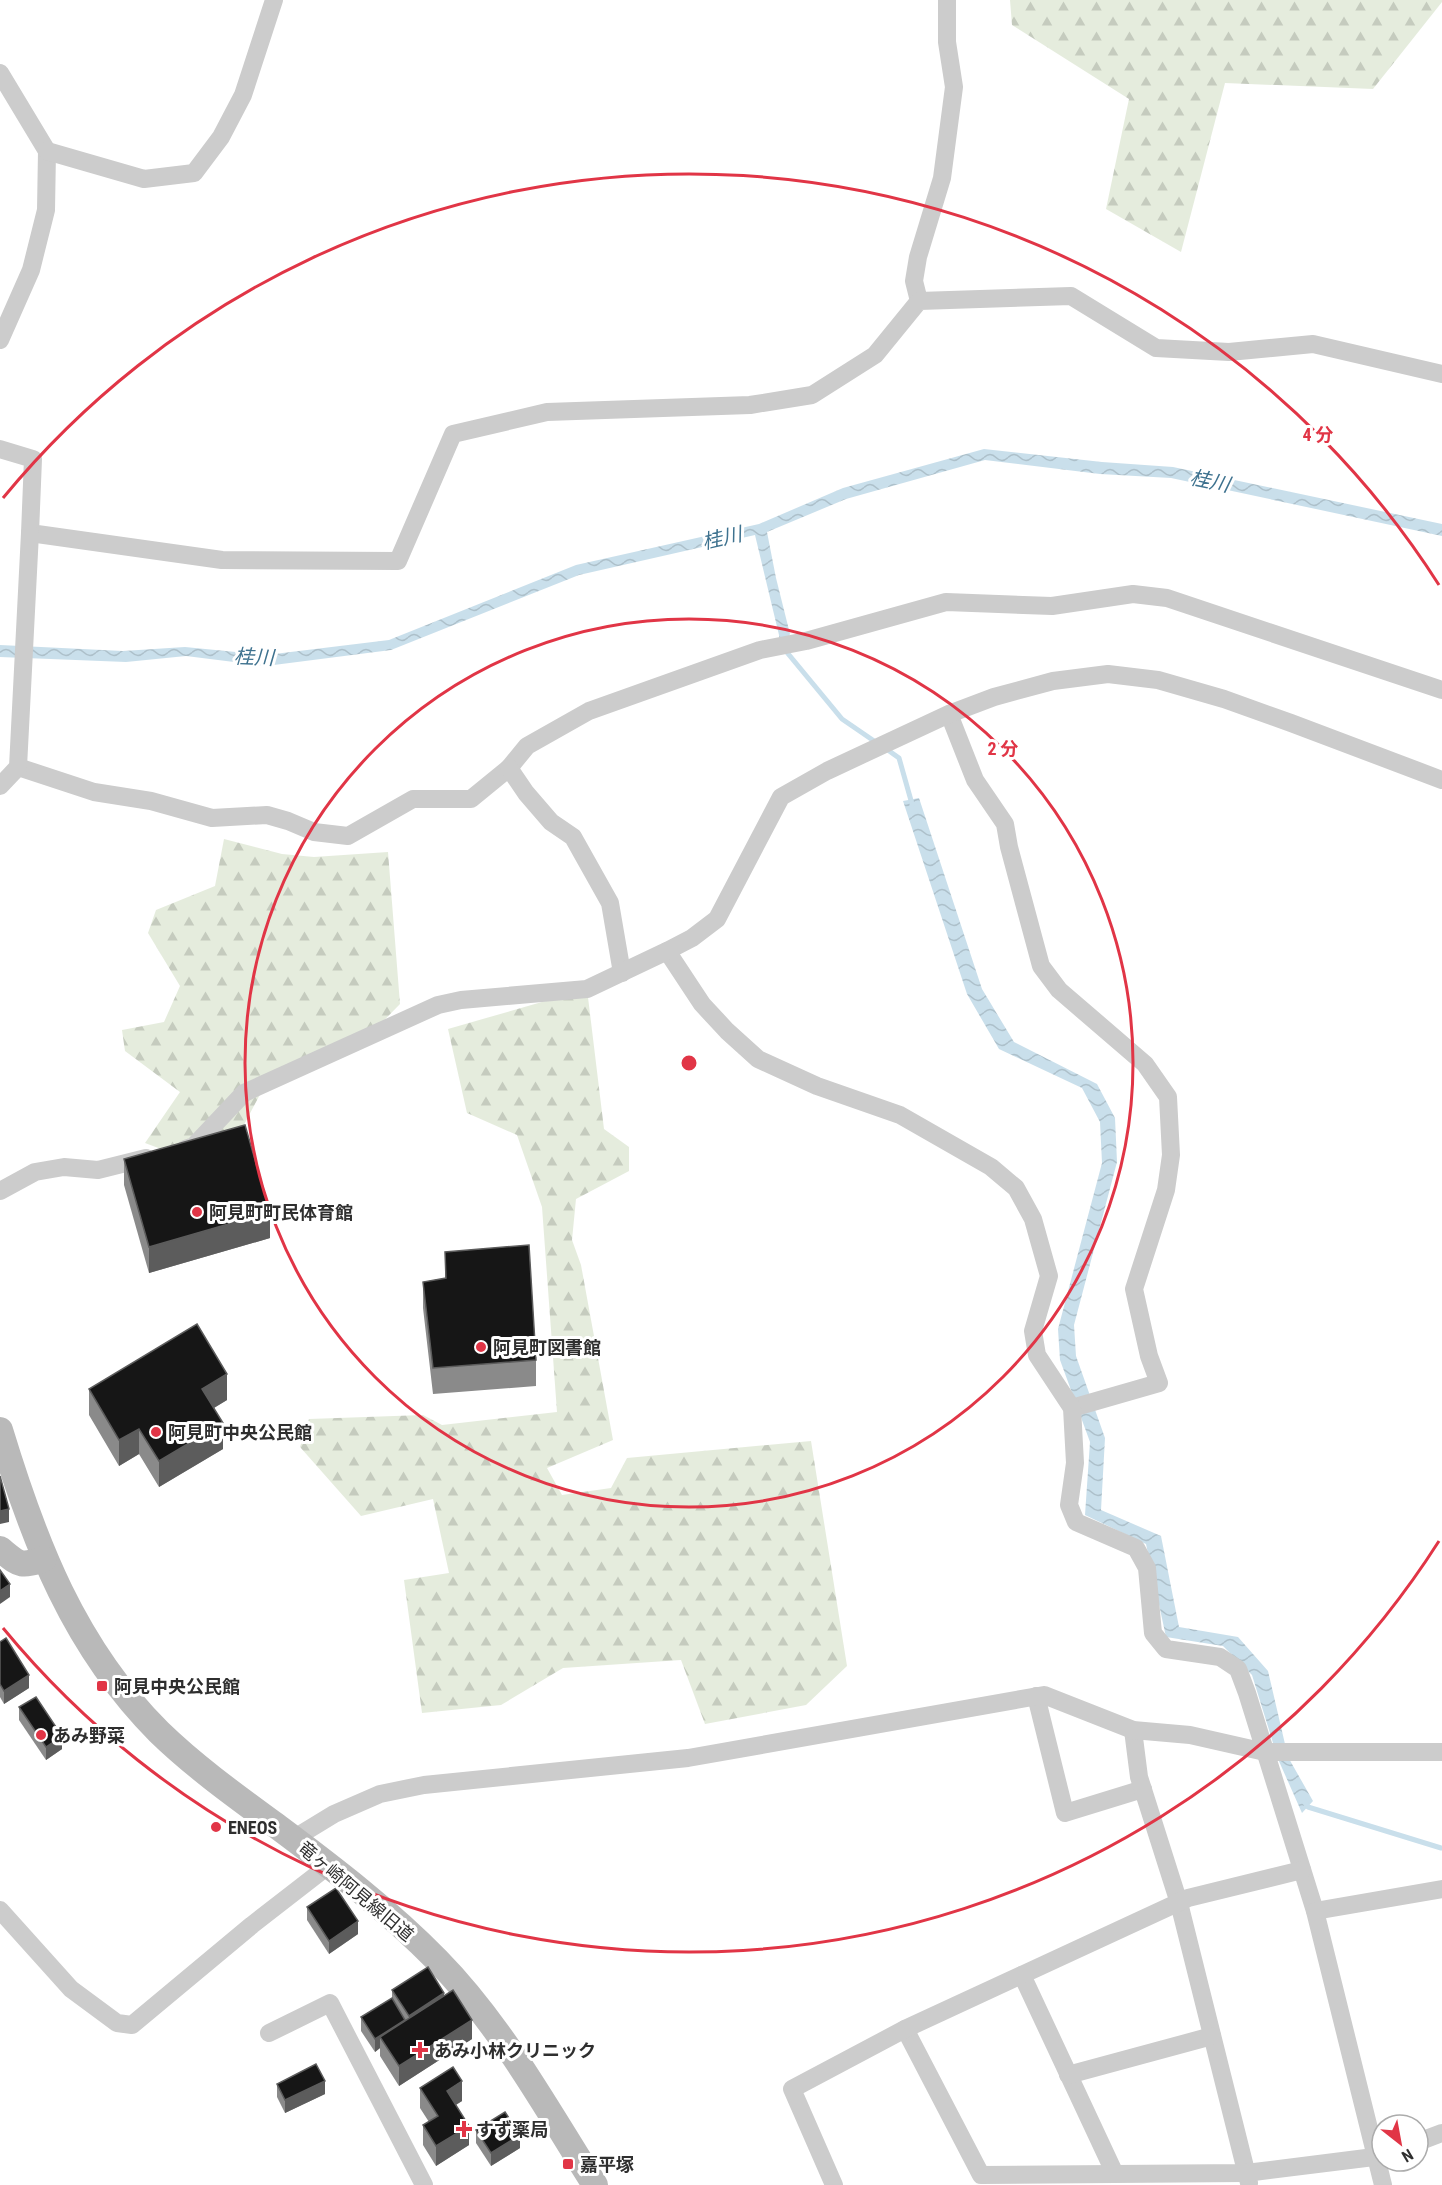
<svg xmlns="http://www.w3.org/2000/svg" width="1442" height="2185" font-family="'Roboto Condensed','Noto Sans JP',sans-serif">
<style>
.forest{fill:url(#forest-firs)}
.water{fill:url(#water-waves)}
.lines{fill:none;stroke-linecap:round;stroke-linejoin:round}
.stream{stroke:#c9dfeb;stroke-width:5}
.street{stroke:#ccc;stroke-width:18}
.secondary{stroke:#b9b9b9;stroke-width:26}
.wall{fill:#8a8a8a}
.shaded-wall{fill:#5c5c5c}
.building{fill:#161616;stroke:#5c5c5c;stroke-width:1.5}
.ring{fill:none;stroke:#e13546;stroke-width:3}
.poi-dot{fill:#e13546;stroke:#fff;stroke-width:2}
.labels{text-anchor:middle;dominant-baseline:central;stroke-width:6;stroke-linejoin:round;paint-order:stroke}
.poi-label{font-size:18px;font-weight:bold;fill:#2f2f2f;stroke:#fff;text-anchor:start}
.street-label{font-size:18px;fill:#2f2f2f;stroke:#fff}
.water-label{font-size:20px;font-style:italic;fill:#3e728f;stroke:#fff}
.centre{fill:#e13546;stroke:#fff;stroke-width:3}
.ring-label{font-size:18px;text-anchor:middle;font-weight:bold;fill:#e13546;stroke:#fff;stroke-width:6;stroke-linejoin:round;paint-order:stroke}
</style>
<defs>
<pattern id="forest-firs" width="22" height="20" patternUnits="userSpaceOnUse" patternTransform="scale(1.5)"><rect width="22" height="20" fill="#e5ecdd"/><path d="M5 1l3.5 6h-7zM16 11l3.5 6h-7z" fill="#c5cbbe"/></pattern>
<pattern id="water-waves" width="16" height="10" patternUnits="userSpaceOnUse" patternTransform="scale(1.5)"><rect width="16" height="10" fill="#c9dfeb"/><path d="M0 5q4-4 8 0t8 0" fill="none" stroke="#adc0ca"/></pattern>
</defs>
<rect width="100%" height="100%" fill="#fff"/>
<g class="forest">
<path d="M 1010,0 L 1442,0 L 1442,2 L 1373,89 L 1225,83 L 1181,252 L 1106,209 L 1129,99 L 1012,25 Z"/>
<path d="M 224,839 L 282,854 L 314,857 L 388,852 L 400,1004 L 356,1049 L 264,1087 L 238,1136 L 188,1159 L 145,1143 L 180,1092 L 125,1051 L 122,1030 L 164,1022 L 180,986 L 148,933 L 156,910 L 215,886 Z"/>
<path d="M 587,989 L 604,1129 L 629,1147 L 629,1171 L 576,1199 L 572,1240 L 581,1265 L 613,1440 L 547,1468 L 562,1495 L 611,1488 L 627,1458 L 811,1441 L 847,1666 L 806,1705 L 705,1724 L 681,1660 L 563,1668 L 501,1705 L 422,1713 L 404,1580 L 449,1573 L 433,1499 L 361,1516 L 300,1447 L 309,1419 L 423,1415 L 442,1425 L 557,1412 L 542,1207 L 517,1135 L 467,1113 L 448,1029 Z"/>
</g>
<g class="water">
<path d="M 984,449 L 1102,462 L 1173,467 L 1442,524 L 1442,536 L 1171,478 L 1100,474 L 985,460 L 846,499 L 767,532 L 776,578 L 790,634 L 781,654 L 779,635 L 755,535 L 579,575 L 391,650 L 266,666 L 186,656 L 126,662 L 0,657 L 0,645 L 123,651 L 185,647 L 266,655 L 389,640 L 576,565 L 759,524 L 843,488 Z"/>
<path d="M 919,798 L 982,989 L 1014,1042 L 1097,1084 L 1115,1118 L 1117,1162 L 1074,1325 L 1076,1356 L 1105,1438 L 1101,1510 L 1161,1536 L 1179,1627 L 1238,1637 L 1268,1671 L 1288,1757 L 1313,1801 L 1302,1813 L 1278,1759 L 1252,1675 L 1223,1646 L 1166,1637 L 1146,1544 L 1085,1515 L 1090,1442 L 1060,1360 L 1058,1329 L 1102,1163 L 1100,1122 L 1082,1088 L 999,1049 L 967,994 L 903,801 Z"/>
</g>
<g class="lines">
<g class="stream">
<path d="M 785,650 L 842,719 L 877,743"/>
<path d="M 885,748 L 899,758 L 912,804"/>
<path d="M 1304,1801 L 1308,1807 L 1441,1848"/>
</g>
<g class="street">
<path d="M 0,73 L 47,151 L 46,210 L 31,270 L 0,340"/>
<path d="M 47,151 L 144,179 L 194,173 L 221,137 L 243,95 L 274,0"/>
<path d="M 919,301 L 914,281 L 918,257 L 942,178 L 954,87 L 947,42 L 947,0"/>
<path d="M 0,449 L 33,459 L 30,533 L 222,560 L 398,561 L 453,434 L 547,412 L 750,405 L 812,395 L 875,355 L 919,301 L 1071,296 L 1156,348 L 1229,352 L 1313,344 L 1442,374"/>
<path d="M 949,714 L 975,780 L 1005,824 L 1009,847 L 1041,966 L 1059,990 L 1145,1064 L 1168,1097 L 1171,1155 L 1166,1190 L 1134,1289 L 1149,1356 L 1159,1383 L 1072,1408"/>
<path d="M 18,767 L 94,792 L 151,801 L 212,818 L 267,815 L 288,821 L 314,832 L 348,836 L 413,799 L 471,799 L 509,768 L 527,746 L 589,711 L 760,650 L 806,641 L 946,602 L 1052,606 L 1133,594 L 1167,598 L 1442,690"/>
<path d="M 509,768 L 526,793 L 551,822 L 573,837 L 610,903 L 622,973"/>
<path d="M 0,786 L 18,767 L 30,533"/>
<path d="M 667,951 L 702,1004 L 727,1031 L 758,1059 L 817,1086 L 900,1115 L 991,1167 L 1016,1188 L 1033,1219 L 1049,1276 L 1033,1331 L 1037,1355 L 1072,1408 L 1075,1463 L 1069,1505 L 1076,1522 L 1136,1548 L 1147,1568 L 1153,1633 L 1166,1649 L 1220,1657 L 1238,1669 L 1247,1693 L 1315,1911 L 1383,2185"/>
<path d="M 185,1149 L 194,1146 L 244,1093 L 438,1005 L 461,1000 L 587,989 L 667,951 L 692,938 L 717,919 L 781,797 L 827,771 L 949,714 L 994,697 L 1053,681 L 1108,674 L 1158,680 L 1224,699 L 1291,723 L 1442,780"/>
<path d="M 0,1191 L 35,1172 L 64,1167 L 98,1170 L 146,1158"/>
<path d="M 1036,1696 L 1065,1813 L 1143,1789"/>
<path d="M 1133,1730 L 1139,1777 L 1179,1903 L 1249,2183"/>
<path d="M 293,1839 L 334,1814 L 380,1794 L 424,1785 L 688,1758 L 1044,1695 L 1133,1730 L 1190,1735 L 1265,1752 L 1442,1752"/>
<path d="M 0,1910 L 71,1989 L 117,2023 L 132,2025 L 252,1925 L 328,1866"/>
<path d="M 1315,1911 L 1442,1889"/>
<path d="M 1022,1975 L 1115,2174"/>
<path d="M 905,2029 L 981,2175 L 1246,2173 L 1382,2156"/>
<path d="M 269,2033 L 330,2003 L 424,2185"/>
<path d="M 1068,2075 L 1212,2036"/>
<path d="M 1418,2142 L 1442,2133"/>
<path d="M 834,2185 L 792,2089 L 905,2029 L 1188,1898 L 1302,1870"/>
</g>
<g class="secondary">
<path d="M 0,1430 C 34,1542 74,1647 159,1732 C 195,1767 237,1797 278,1827 C 333,1868 389,1911 437,1960 C 501,2025 546,2108 595,2185"/>
<path d="M 0,1549 C 20,1565 19,1567 44,1559"/>
</g>
</g>
<g class="wall">
<path d="M 124,1159 L 270,1238 L 149,1273 L 124,1185 Z"/>
<path d="M 445,1252 L 536,1360 L 536,1386 L 433,1394 L 423,1308 L 423,1282 L 445,1278 Z"/>
<path d="M 89,1389 L 227,1400 L 214,1408 L 223,1449 L 159,1487 L 139,1454 L 119,1466 L 89,1415 Z"/>
<path d="M 0,1642 L 29,1688 L 4,1704 L 0,1697 Z"/>
<path d="M 19,1707 L 62,1749 L 46,1760 L 19,1720 Z"/>
<path d="M 307,1907 L 358,1934 L 329,1954 L 307,1920 Z"/>
<path d="M 392,1990 L 444,1996 L 472,2039 L 399,2086 L 380,2056 L 380,2048 L 375,2052 L 361,2031 L 361,2017 L 392,1999 Z"/>
<path d="M 277,2084 L 325,2094 L 285,2113 L 277,2097 Z"/>
<path d="M 420,2088 L 462,2101 L 456,2105 L 469,2145 L 436,2166 L 423,2145 L 423,2125 L 429,2122 L 420,2108 Z"/>
<path d="M 476,2130 L 520,2148 L 491,2166 L 476,2143 Z"/>
</g>
<g class="shaded-wall">
<path d="M 270,1212 L 270,1238 L 149,1273 L 149,1247 Z"/>
<path d="M 227,1374 L 227,1400 L 202,1415 L 202,1389 Z"/>
<path d="M 223,1423 L 223,1449 L 159,1487 L 159,1461 Z"/>
<path d="M 139,1429 L 139,1454 L 119,1466 L 119,1440 Z"/>
<path d="M 9,1509 L 9,1522 L 0,1524 L 0,1511 Z"/>
<path d="M 10,1584 L 10,1597 L 0,1604 L 0,1591 Z"/>
<path d="M 29,1675 L 29,1688 L 4,1704 L 4,1691 Z"/>
<path d="M 62,1736 L 62,1749 L 46,1760 L 46,1747 Z"/>
<path d="M 358,1921 L 358,1934 L 329,1954 L 329,1941 Z"/>
<path d="M 444,1993 L 444,2006 L 409,2029 L 409,2016 Z"/>
<path d="M 405,2020 L 405,2033 L 380,2037 L 380,2048 L 375,2052 L 375,2039 Z"/>
<path d="M 472,2020 L 472,2039 L 399,2086 L 399,2066 Z"/>
<path d="M 325,2081 L 325,2094 L 285,2113 L 285,2100 Z"/>
<path d="M 462,2081 L 462,2101 L 447,2110 L 447,2091 Z"/>
<path d="M 469,2126 L 469,2145 L 436,2166 L 436,2146 Z"/>
<path d="M 520,2135 L 520,2148 L 491,2166 L 491,2153 Z"/>
</g>
<g class="building">
<path d="M 245,1125 L 270,1212 L 149,1247 L 124,1159 Z"/>
<path d="M 529,1245 L 536,1360 L 433,1368 L 423,1282 L 446,1278 L 445,1252 Z"/>
<path d="M 197,1324 L 227,1374 L 202,1389 L 223,1423 L 159,1461 L 139,1429 L 119,1440 L 89,1389 Z"/>
<path d="M 0,1476 L 9,1509 L 0,1511 Z"/>
<path d="M 0,1570 L 10,1584 L 0,1591 Z"/>
<path d="M 6,1638 L 29,1675 L 4,1691 L 0,1684 L 0,1642 Z"/>
<path d="M 36,1697 L 62,1736 L 46,1747 L 19,1707 Z"/>
<path d="M 336,1888 L 358,1921 L 329,1941 L 307,1907 Z"/>
<path d="M 428,1967 L 444,1993 L 409,2016 L 392,1990 Z"/>
<path d="M 453,1990 L 472,2020 L 399,2066 L 380,2037 Z"/>
<path d="M 392,1998 L 405,2020 L 375,2039 L 361,2017 Z"/>
<path d="M 316,2064 L 325,2081 L 285,2100 L 277,2084 Z"/>
<path d="M 453,2067 L 462,2081 L 447,2091 L 469,2126 L 436,2146 L 423,2125 L 438,2116 L 420,2088 Z"/>
<path d="M 505,2112 L 520,2135 L 491,2153 L 476,2130 Z"/>
</g>
<g class="ring">
<circle cx="689" cy="1063" r="444"/>
<path d="M1439 1541A889 889 0 0 1 3 1628M3 498A889 889 0 0 1 1439 585"/>
</g>
<g class="poi-dot">
<circle cx="197" cy="1212" r="6"/>
<circle cx="481" cy="1347" r="6"/>
<circle cx="156" cy="1432" r="6"/>
<rect x="96" y="1680" width="12" height="12" rx="3"/>
<circle cx="41" cy="1735" r="6"/>
<circle cx="216" cy="1827" r="6"/>
<path d="M417 2041h6v6h6v6h-6v6h-6v-6h-6v-6h6z"/>
<path d="M461 2120h6v6h6v6h-6v6h-6v-6h-6v-6h6z"/>
<rect x="562" y="2158" width="12" height="12" rx="3"/>
</g>
<g class="labels">
<g class="poi-label">
<text x="209" y="1212">阿見町町民体育館</text>
<text x="493" y="1347">阿見町図書館</text>
<text x="168" y="1432">阿見町中央公民館</text>
<text x="114" y="1686">阿見中央公民館</text>
<text x="53" y="1735">あみ野菜</text>
<text x="228" y="1827">ENEOS</text>
<text x="434" y="2050">あみ小林クリニック</text>
<text x="476" y="2129">すず薬局</text>
<text x="580" y="2164">嘉平塚</text>
</g>
<g class="street-label">
<text transform="translate(356 1891) rotate(40)">竜ヶ崎阿見線旧道</text>
</g>
<g class="water-label">
<text transform="translate(1210 481) rotate(12)">桂川</text>
<text transform="translate(722 538) rotate(-13)">桂川</text>
<text transform="translate(254 657) rotate(2)">桂川</text>
</g>
</g>
<circle cx="689" cy="1063" r="9" class="centre"/>
<g class="ring-label">
<text x="1318" y="441">4 分</text>
<text x="1003" y="755">2 分</text>
</g>
<g transform="translate(1400 2143) rotate(149)"><circle r="28" fill="#ffffff" stroke="#acacac" stroke-width="1.5"/>
<path d="M0-4.5L10 22L0 15L-10 22Z" fill="#e13546"/>
<text y="-9" font-size="16" font-weight="bold" text-anchor="middle" fill="#2f2f2f">N</text>
</g>
</svg>
